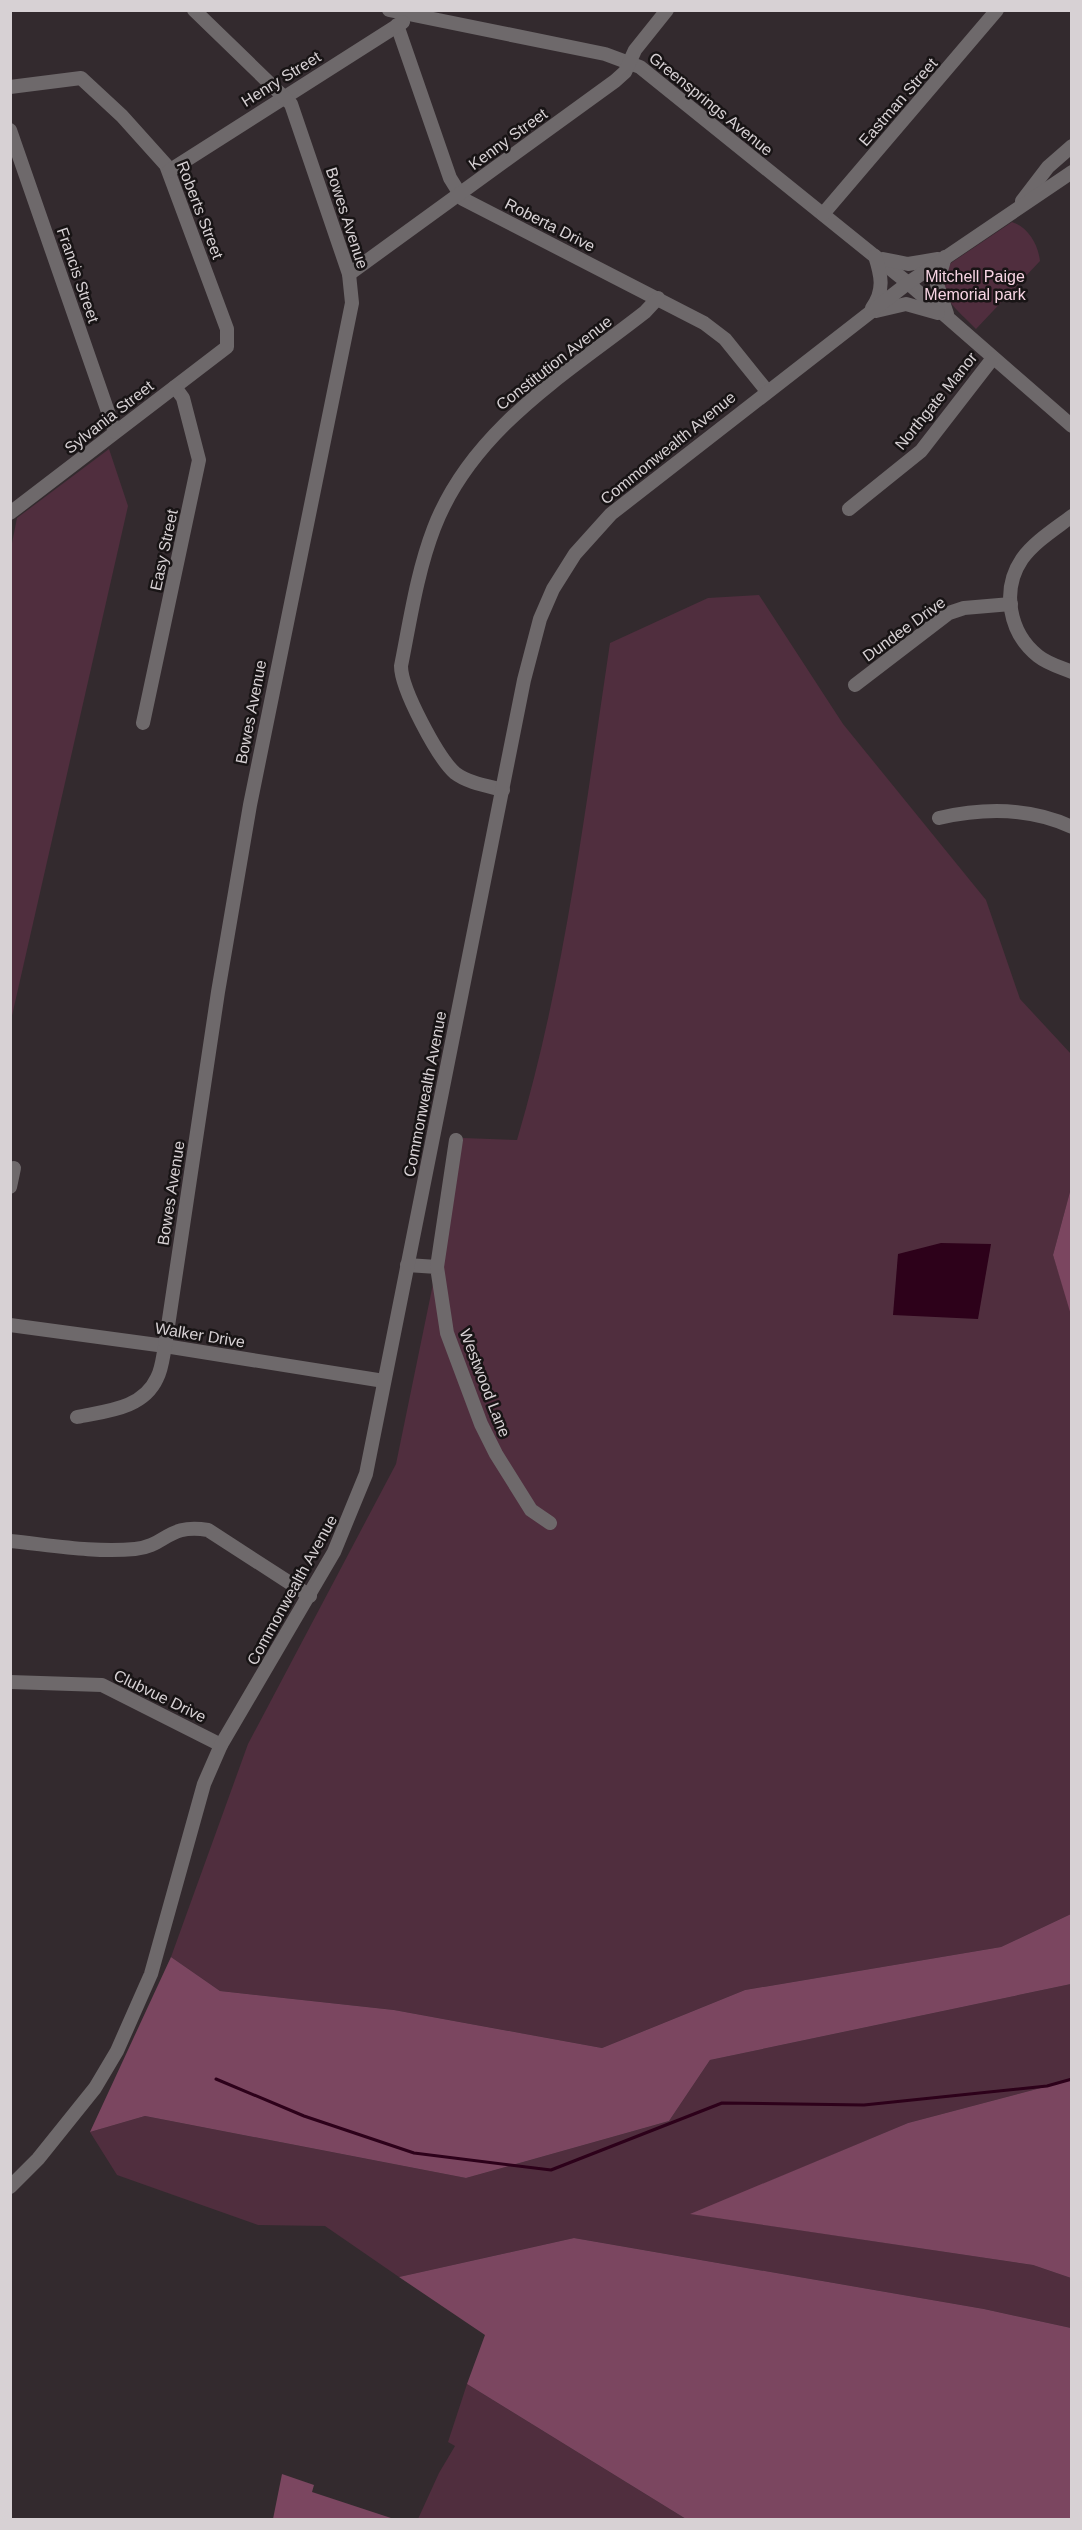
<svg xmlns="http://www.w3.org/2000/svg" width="1082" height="2530" font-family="Arial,sans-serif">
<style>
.green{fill:#502e3e}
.forest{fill:#7b4660}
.water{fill:#2d011a}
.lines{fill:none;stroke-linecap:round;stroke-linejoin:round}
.stream{stroke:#2d011a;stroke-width:3}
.minor{stroke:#6e696b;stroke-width:14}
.labels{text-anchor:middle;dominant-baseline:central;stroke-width:5;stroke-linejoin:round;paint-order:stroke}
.street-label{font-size:16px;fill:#d7d1d4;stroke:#181415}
.park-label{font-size:16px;fill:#f8d5e4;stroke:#181415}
</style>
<rect width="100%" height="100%" fill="#332a2e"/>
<g class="green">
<path d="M 1012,222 C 1028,227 1038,244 1040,261 L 976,329 C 957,309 931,293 951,263 Z"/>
<path d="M 109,449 L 128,506 L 11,1020 L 11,548 L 17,518 Z"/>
<path d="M 759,595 L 843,724 L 986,900 L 1020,999 L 1071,1054 L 1071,1188 L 1053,1255 L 1072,1315 L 1071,1914 L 1001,1947 L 745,1990 L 602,2048 L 394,2010 L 220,1991 L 171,1957 L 248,1744 L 396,1464 L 463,1138 L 517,1140 C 565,978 585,810 610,643 L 708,598 Z"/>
<path d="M 1071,1984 L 1071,2080 L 908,2123 L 692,2214 L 1033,2265 L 1071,2278 L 1071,2328 L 984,2309 L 574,2238 L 399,2277 L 325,2226 L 258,2225 L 117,2175 L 90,2132 L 145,2116 L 466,2178 L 669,2121 L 710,2060 Z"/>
<path d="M 467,2384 L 686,2519 L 418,2519 L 439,2473 L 455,2446 L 448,2442 Z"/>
</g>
<g class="forest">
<path d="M 1071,1188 L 1072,1315 L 1071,1315 L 1053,1255 Z"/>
<path d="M 1071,1914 L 1071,1984 L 710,2060 L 669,2121 L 466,2178 L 145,2116 L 90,2132 L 171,1957 L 220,1991 L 394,2010 L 602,2048 L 745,1990 L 1001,1947 Z"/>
<path d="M 1071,2080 L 1071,2278 L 1033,2265 L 690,2214 L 908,2123 Z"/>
<path d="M 574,2238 L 984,2309 L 1071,2328 L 1071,2519 L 686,2519 L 467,2384 L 485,2335 L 399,2277 Z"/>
<path d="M 282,2474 L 314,2485 L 312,2492 L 394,2519 L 273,2519 Z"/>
</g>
<path class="water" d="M 941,1243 L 991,1244 L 978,1319 L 893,1315 L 898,1254 Z"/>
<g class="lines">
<path class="stream" d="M 216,2079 L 304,2116 L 414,2153 L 551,2170 L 722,2103 L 864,2105 L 1047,2086 L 1072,2079"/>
<g class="minor">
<path d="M 389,10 L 605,54 L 640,67 L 908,283 L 1072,426"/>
<path d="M 397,25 L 450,178 L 463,199 L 704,323 L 725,339 L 767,391"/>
<path d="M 10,87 L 81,78 L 122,116 L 166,165 L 227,329 L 227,347 L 10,513"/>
<path d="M 10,130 L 115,432"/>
<path d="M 169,171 L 403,22"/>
<path d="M 1022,201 L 1048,167 L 1072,146"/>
<path d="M 823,214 L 997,10"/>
<path d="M 945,257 L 937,284 L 947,314"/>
<path d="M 883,259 L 908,264 L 938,259"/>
<path d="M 349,274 L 615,81 L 625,72 L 635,50 L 667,10"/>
<path d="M 872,308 C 885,290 881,275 875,256"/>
<path d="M 876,311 L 906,304 L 938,313"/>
<path d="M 849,509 L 921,451 L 993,358"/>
<path d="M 1072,516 C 1055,529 1034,542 1022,559 C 1001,590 1009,633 1038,656 C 1048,664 1060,667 1072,672"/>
<path d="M 855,685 L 949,613 L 964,608 L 1011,604"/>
<path d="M 143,723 L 199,460 L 183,398 L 175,387"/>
<path d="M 503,790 C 488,786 468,783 455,773 C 438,758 401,689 401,666 C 410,621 417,572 434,528 C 472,429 566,374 645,312 L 658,298"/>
<path d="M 939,818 C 983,808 1029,807 1072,827"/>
<path d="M 10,1187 L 14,1168"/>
<path d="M 407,1265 L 437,1267 L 447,1333 L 481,1424 L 496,1454 L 531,1510 L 550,1523"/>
<path d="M 437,1267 L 456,1140"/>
<path d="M 10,1325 L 165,1346 L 384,1381"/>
<path d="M 77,1417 C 106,1411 143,1409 157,1378 C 162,1369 163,1356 165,1346 L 218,992 L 250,805 L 352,303 L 349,274 L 291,104 L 194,10"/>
<path d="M 10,1541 C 51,1545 95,1553 135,1549 C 166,1546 168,1523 208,1530 L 310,1596"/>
<path d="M 10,1682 L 102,1685 L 221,1745"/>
<path d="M 10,2187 L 38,2159 L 95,2088 L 117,2051 L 151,1974 L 204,1784 L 221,1745 L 334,1552 L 366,1474 L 524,680 L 540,619 L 553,589 L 575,554 L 611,514 L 908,283 L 1072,172"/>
</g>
</g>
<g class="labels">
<g class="street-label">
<text transform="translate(281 79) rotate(-32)">Henry Street</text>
<text transform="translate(898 102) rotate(-49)">Eastman Street</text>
<text transform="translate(711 104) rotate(39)">Greensprings Avenue</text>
<text transform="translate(508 139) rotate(-36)">Kenny Street</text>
<text transform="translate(200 210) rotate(69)">Roberts Street</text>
<text transform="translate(347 218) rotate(72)">Bowes Avenue</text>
<text transform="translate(550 225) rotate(27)">Roberta Drive</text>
<text transform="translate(78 275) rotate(71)">Francis Street</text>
<text transform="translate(554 363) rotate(-38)">Constitution Avenue</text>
<text transform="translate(936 401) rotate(-51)">Northgate Manor</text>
<text transform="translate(109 417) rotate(-38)">Sylvania Street</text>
<text transform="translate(668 448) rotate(-39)">Commonwealth Avenue</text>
<text transform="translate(164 550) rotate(-78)">Easy Street</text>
<text transform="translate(904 629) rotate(-36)">Dundee Drive</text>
<text transform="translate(251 712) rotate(-79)">Bowes Avenue</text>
<text transform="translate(425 1094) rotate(-79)">Commonwealth Avenue</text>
<text transform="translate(171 1193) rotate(-81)">Bowes Avenue</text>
<text transform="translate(200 1335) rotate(9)">Walker Drive</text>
<text transform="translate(485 1383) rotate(69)">Westwood Lane</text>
<text transform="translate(292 1590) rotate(-61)">Commonwealth Avenue</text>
<text transform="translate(160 1696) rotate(26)">Clubvue Drive</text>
</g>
<g class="park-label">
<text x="975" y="276">Mitchell Paige<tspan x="975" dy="18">Memorial park</tspan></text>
</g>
</g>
<rect width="1082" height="2530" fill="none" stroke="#d7d1d4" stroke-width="24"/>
</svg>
